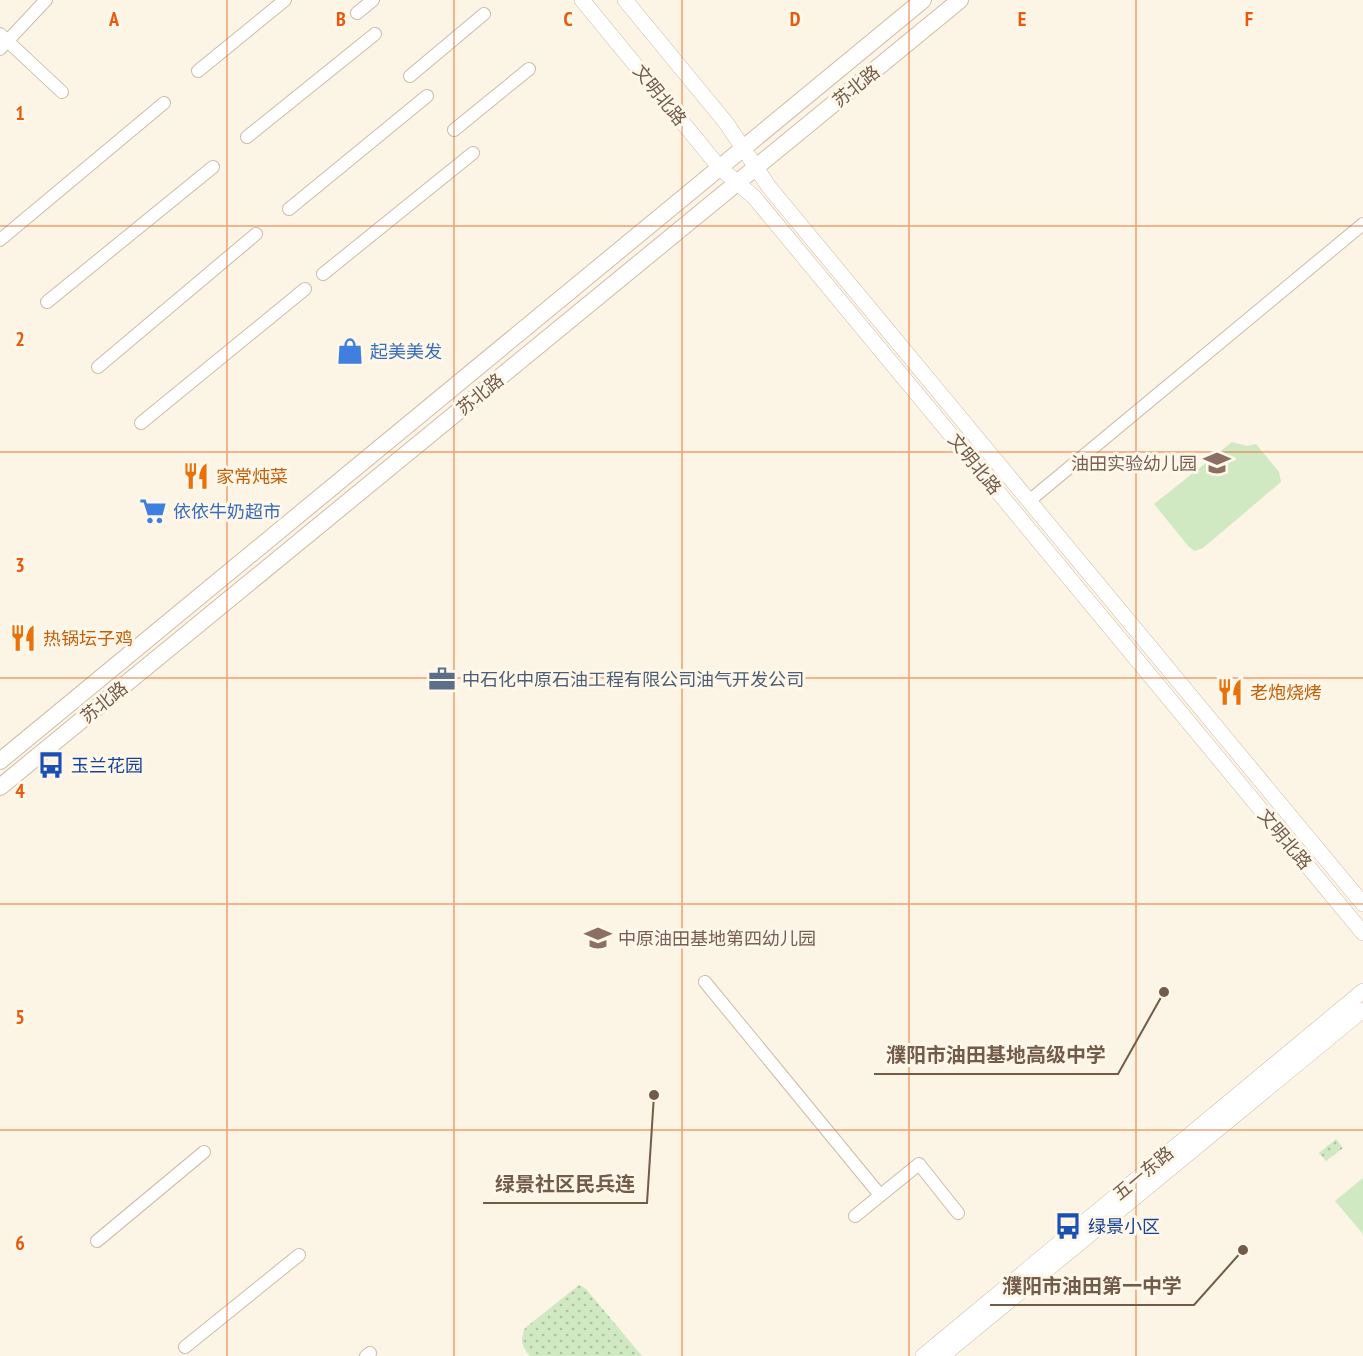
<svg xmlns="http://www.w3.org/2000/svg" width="1363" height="1356" font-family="'PT Sans Narrow','Noto Sans SC',sans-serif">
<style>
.grass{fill:url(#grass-dots)}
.pitch{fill:#d0e9c3}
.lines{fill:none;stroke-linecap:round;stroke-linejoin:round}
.minor-casing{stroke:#cdbcab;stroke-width:14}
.tertiary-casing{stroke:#cdbcab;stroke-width:16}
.secondary-casing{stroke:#d0bca8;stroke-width:18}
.minor{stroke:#fff;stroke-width:12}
.tertiary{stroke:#fff;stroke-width:15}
.secondary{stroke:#fff;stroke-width:16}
.grid{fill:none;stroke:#e8590c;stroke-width:1.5;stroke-opacity:0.55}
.labels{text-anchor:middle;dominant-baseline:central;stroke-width:6;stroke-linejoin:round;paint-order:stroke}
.street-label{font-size:18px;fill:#735b4a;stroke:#fff8ea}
.shop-label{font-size:18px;fill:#366cbe;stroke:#fff8ea;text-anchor:start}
.education-label{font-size:18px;fill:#785e54;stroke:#fff8ea;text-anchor:end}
.food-label{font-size:18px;fill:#c56008;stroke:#fff8ea;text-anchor:start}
.service-label{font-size:18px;fill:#4e5e75;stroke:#fff8ea;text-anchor:start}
.transit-label{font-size:18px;fill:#164399;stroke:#fff8ea;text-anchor:start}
.grid-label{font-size:20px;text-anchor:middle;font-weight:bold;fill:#e8590c;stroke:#fff8ea;stroke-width:6;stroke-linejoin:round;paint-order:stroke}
.leader{fill:none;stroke:#735b4a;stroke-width:2}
.callout-dot{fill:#735b4a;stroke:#fff8ea;stroke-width:2}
.callout-label{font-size:20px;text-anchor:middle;font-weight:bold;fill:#735b4a;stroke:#fff8ea;stroke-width:6;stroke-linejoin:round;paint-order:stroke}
</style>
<defs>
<pattern id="grass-dots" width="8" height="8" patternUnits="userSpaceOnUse" patternTransform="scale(1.5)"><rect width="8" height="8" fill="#d0e9c3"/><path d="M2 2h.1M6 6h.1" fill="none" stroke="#adc0a0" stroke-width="1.8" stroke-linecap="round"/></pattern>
</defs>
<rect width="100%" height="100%" fill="#fcf4e4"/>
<g class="grass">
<path d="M 1336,1139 L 1343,1148 L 1326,1161 L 1319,1153 Z"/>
<path d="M 579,1285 L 586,1289 L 642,1356 L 530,1356 C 521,1346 520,1340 525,1328 Z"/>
</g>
<g class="pitch">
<path d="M 1232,442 L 1247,446 L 1256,444 L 1279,472 L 1281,482 L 1203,548 L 1195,551 L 1189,547 L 1154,504 Z"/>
<path d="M 1363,1178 L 1363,1234 L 1335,1201 Z"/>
</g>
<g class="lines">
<defs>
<g id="minor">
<path d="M 357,13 L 373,0"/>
<path d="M 0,34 L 62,92"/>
<path d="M 0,49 L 46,0"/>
<path d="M 198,71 L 285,0"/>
<path d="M 410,76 L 484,14"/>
<path d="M 454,130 L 529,69"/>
<path d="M 247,137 L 375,34"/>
<path d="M 289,209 L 427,96"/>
<path d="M 0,240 L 164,103"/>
<path d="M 323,274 L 473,153"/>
<path d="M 47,302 L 213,167"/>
<path d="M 98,367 L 256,234"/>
<path d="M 141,423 L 305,289"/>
<path d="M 1029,501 L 1363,224"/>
<path d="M 705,982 L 880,1195"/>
<path d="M 855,1216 L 919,1164 L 958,1213"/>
<path d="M 97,1241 L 204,1152"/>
<path d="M 185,1347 L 299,1255"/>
<path d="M 366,1356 L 370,1353"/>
</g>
<g id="tertiary">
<path d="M 582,0 L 720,168 L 754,197 L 1363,933"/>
<path d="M 625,0 L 727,124 L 769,187 L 1363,904"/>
<path d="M 923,1356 L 1363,991"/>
<path d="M 942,1356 L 1363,1010"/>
</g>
<g id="secondary">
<path d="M 0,761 L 923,0"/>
<path d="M 0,787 L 960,0"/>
</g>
</defs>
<use href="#minor" class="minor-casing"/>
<use href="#tertiary" class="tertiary-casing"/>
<use href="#secondary" class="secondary-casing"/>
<use href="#minor" class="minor"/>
<use href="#tertiary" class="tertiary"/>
<use href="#secondary" class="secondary"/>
</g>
<path class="grid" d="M 227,0 L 227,1356M 454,0 L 454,1356M 682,0 L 682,1356M 909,0 L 909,1356M 1136,0 L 1136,1356M 0,226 L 1363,226M 0,452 L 1363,452M 0,678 L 1363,678M 0,904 L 1363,904M 0,1130 L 1363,1130"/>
<defs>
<symbol id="shop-bare" viewBox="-9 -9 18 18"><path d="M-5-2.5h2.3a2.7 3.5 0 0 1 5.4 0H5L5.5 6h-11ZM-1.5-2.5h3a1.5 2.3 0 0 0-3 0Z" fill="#3f7fe0" stroke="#fff8ea" stroke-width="2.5" paint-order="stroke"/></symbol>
<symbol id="school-bare" viewBox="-9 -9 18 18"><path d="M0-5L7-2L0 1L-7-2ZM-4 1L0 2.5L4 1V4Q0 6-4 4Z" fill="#8d6e63" stroke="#fff8ea" stroke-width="2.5" paint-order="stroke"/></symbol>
<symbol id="restaurant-bare" viewBox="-9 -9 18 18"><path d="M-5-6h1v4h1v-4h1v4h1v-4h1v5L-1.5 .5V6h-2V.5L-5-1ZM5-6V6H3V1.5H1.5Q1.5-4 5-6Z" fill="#e8710a" stroke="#fff8ea" stroke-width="2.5" paint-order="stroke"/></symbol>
<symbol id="supermarket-bare" viewBox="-9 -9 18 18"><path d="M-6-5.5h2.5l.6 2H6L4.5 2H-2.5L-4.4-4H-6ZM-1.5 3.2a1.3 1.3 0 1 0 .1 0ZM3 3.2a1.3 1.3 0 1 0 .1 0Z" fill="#3f7fe0" stroke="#fff8ea" stroke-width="2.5" paint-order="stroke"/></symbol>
<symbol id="office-bare" viewBox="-9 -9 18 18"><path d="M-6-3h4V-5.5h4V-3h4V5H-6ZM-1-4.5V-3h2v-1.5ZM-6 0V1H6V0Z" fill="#5c6f8a" stroke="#fff8ea" stroke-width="2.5" paint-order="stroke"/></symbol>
<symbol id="bus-bare" viewBox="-9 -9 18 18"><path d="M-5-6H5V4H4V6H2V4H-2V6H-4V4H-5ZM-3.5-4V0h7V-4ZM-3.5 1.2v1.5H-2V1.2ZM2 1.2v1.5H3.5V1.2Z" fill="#1a4fb4" stroke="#fff8ea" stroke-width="2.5" paint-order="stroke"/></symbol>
</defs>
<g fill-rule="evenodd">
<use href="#shop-bare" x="331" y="332" width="38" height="38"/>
<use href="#school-bare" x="1198" y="444" width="38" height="38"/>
<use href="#restaurant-bare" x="177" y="457" width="38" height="38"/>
<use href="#supermarket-bare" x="134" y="492" width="38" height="38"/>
<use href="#restaurant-bare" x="4" y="619" width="38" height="38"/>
<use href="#office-bare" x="423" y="660" width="38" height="38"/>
<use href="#restaurant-bare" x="1211" y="673" width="38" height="38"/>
<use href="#bus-bare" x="32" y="746" width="38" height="38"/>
<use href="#school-bare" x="579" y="919" width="38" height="38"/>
<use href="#bus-bare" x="1049" y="1207" width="38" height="38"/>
</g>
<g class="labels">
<g class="street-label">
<text transform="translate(856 86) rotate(-39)">苏北路</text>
<text transform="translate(660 95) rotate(51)">文明北路</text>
<text transform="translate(480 394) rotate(-39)">苏北路</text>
<text transform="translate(975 464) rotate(51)">文明北路</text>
<text transform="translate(104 702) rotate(-39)">苏北路</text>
<text transform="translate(1285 839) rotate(50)">文明北路</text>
<text transform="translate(1143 1173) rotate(-40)">五一东路</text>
</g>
<g class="shop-label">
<text x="370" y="351">起美美发</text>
<text x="173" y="511">依依牛奶超市</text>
</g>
<g class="education-label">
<text x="1197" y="463">油田实验幼儿园</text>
<text x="618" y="938" text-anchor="start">中原油田基地第四幼儿园</text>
</g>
<g class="food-label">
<text x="216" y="476">家常炖菜</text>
<text x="43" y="638">热锅坛子鸡</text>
<text x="1250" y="692">老炮烧烤</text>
</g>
<g class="service-label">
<text x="462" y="679">中石化中原石油工程有限公司油气开发公司</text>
</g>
<g class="transit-label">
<text x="71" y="765">玉兰花园</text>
<text x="1088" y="1226">绿景小区</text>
</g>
</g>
<g class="grid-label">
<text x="114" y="26">A</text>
<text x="341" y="26">B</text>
<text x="568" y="26">C</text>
<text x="795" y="26">D</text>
<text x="1022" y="26">E</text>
<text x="1249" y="26">F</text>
<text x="20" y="120">1</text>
<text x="20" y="346">2</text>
<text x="20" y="572">3</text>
<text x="20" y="798">4</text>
<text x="20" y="1024">5</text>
<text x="20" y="1250">6</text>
</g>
<path class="leader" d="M1164 992L1118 1074H874M654 1095L647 1203H483M1243 1250L1194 1305H990"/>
<g class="callout-dot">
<circle cx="1164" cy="992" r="6"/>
<circle cx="654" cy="1095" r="6"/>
<circle cx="1243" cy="1250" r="6"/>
</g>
<g class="callout-label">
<text x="996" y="1062">濮阳市油田基地高级中学</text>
<text x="565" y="1191">绿景社区民兵连</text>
<text x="1092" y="1293">濮阳市油田第一中学</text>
</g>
</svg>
